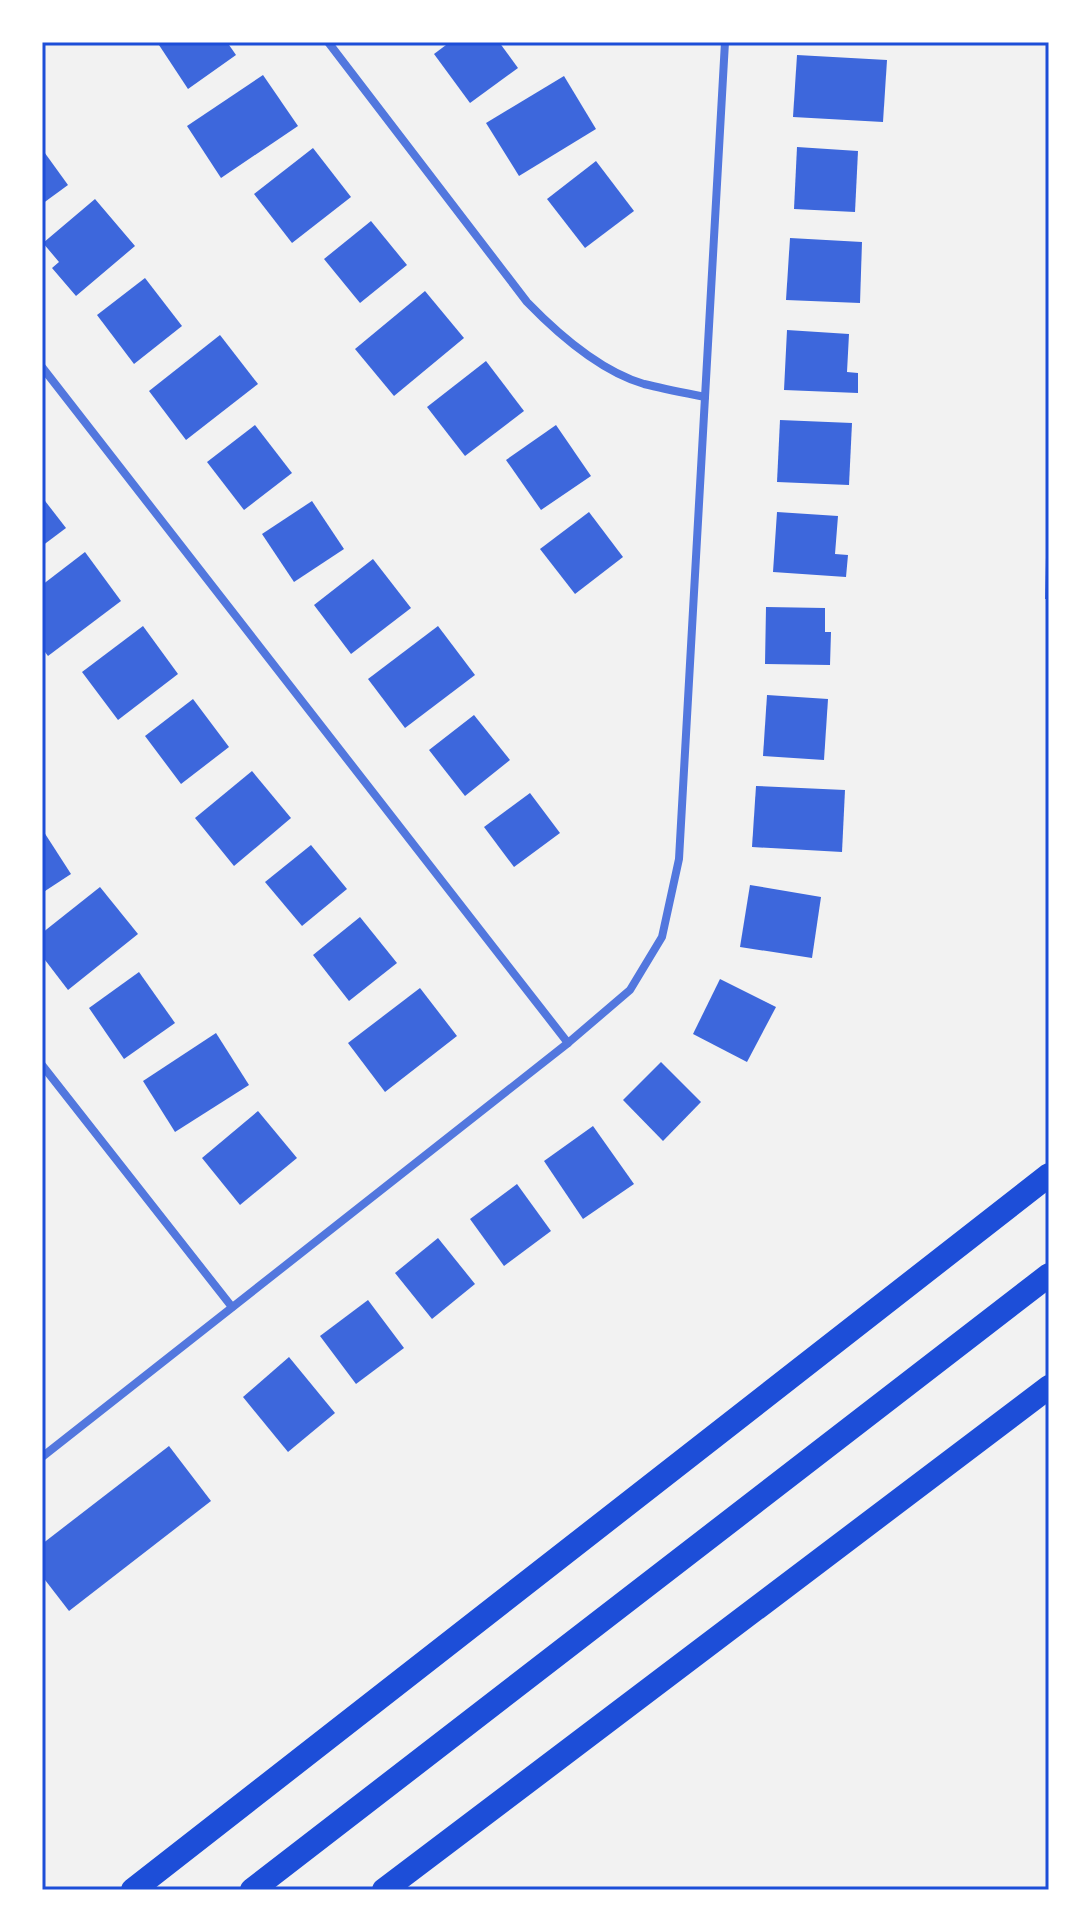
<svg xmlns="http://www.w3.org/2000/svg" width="1091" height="1932" font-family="'Noto Serif',serif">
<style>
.building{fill:#3d67dc}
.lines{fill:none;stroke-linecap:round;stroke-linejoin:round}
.minor{stroke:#5277de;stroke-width:8}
.motorway{stroke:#1d4ed8;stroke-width:24}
.neatline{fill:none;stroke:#1d4ed8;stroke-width:3}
</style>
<rect width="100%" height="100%" fill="#f2f2f2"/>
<g class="building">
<path d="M 157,42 L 227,42 L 236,55 L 188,89 Z"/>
<path d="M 450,42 L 499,42 L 518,68 L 470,103 L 434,54 Z"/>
<path d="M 797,55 L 887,60 L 883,122 L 793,117 Z"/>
<path d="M 263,75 L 298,126 L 221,178 L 187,126 Z"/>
<path d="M 564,76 L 596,129 L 519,176 L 486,123 Z"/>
<path d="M 797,147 L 858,151 L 855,212 L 794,209 Z"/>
<path d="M 313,148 L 351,197 L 292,243 L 254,194 Z"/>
<path d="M 42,149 L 68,185 L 42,204 Z"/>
<path d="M 596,161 L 634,211 L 585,248 L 547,199 Z"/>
<path d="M 95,199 L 135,246 L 76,296 L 52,268 L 59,262 L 43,243 Z"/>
<path d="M 371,221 L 407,265 L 360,303 L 324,259 Z"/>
<path d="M 790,238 L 862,242 L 860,303 L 786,300 Z"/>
<path d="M 145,278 L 182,326 L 134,364 L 97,315 Z"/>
<path d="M 425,291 L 464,338 L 394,396 L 355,349 Z"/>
<path d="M 787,330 L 849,334 L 847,372 L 858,373 L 858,393 L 784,390 Z"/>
<path d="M 220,335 L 258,384 L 186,440 L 149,391 Z"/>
<path d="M 486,361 L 524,411 L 465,456 L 427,407 Z"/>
<path d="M 780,420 L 852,423 L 849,485 L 777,482 Z"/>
<path d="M 255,425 L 292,473 L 244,510 L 207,462 Z"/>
<path d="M 556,425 L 591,476 L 541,510 L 506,460 Z"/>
<path d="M 42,497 L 66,528 L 42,546 Z"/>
<path d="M 312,501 L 344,549 L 294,582 L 262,534 Z"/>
<path d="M 589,512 L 623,557 L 575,594 L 540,549 Z"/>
<path d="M 777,512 L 838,516 L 835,554 L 848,555 L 846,577 L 773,572 Z"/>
<path d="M 85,552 L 121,601 L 48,656 L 42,648 L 42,585 Z"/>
<path d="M 1046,557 L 1049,557 L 1049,599 L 1045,599 Z"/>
<path d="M 373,559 L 411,608 L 351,654 L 314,605 Z"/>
<path d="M 766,607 L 825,608 L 825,632 L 831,632 L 830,665 L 765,664 Z"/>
<path d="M 143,626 L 178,674 L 118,720 L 82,672 Z"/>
<path d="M 438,626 L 475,675 L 405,728 L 368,679 Z"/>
<path d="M 767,695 L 828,699 L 824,760 L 763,756 Z"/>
<path d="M 193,699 L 229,747 L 181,784 L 145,736 Z"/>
<path d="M 474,715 L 510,760 L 465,796 L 429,750 Z"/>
<path d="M 252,771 L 291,818 L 234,866 L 195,818 Z"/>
<path d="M 756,786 L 845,790 L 842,852 L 752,847 Z"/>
<path d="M 530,793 L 560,833 L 514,867 L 484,827 Z"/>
<path d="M 42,829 L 71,874 L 42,893 Z"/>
<path d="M 311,845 L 347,889 L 302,926 L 265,882 Z"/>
<path d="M 750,885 L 821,897 L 812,958 L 740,947 Z"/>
<path d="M 100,887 L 138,934 L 68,990 L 42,956 L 42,933 Z"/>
<path d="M 360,917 L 397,963 L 349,1001 L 313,955 Z"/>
<path d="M 139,972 L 175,1023 L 124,1059 L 89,1008 Z"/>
<path d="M 720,979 L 776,1007 L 747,1062 L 693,1034 Z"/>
<path d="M 420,988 L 457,1036 L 385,1092 L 348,1043 Z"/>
<path d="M 216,1033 L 249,1085 L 175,1132 L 143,1081 Z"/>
<path d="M 661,1062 L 701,1102 L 663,1141 L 623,1100 Z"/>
<path d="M 258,1111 L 297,1158 L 240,1205 L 202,1158 Z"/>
<path d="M 593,1126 L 634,1184 L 583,1219 L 544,1161 Z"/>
<path d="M 517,1184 L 551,1231 L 504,1266 L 470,1219 Z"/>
<path d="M 438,1238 L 475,1284 L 432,1319 L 395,1273 Z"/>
<path d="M 368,1300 L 404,1348 L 356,1384 L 320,1336 Z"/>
<path d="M 289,1357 L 335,1413 L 288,1452 L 243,1397 Z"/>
<path d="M 169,1446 L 211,1501 L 69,1611 L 42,1576 L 42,1544 Z"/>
</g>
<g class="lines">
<g class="minor">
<path d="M 328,42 L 527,302 C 558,334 600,371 644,384 C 664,389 685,393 705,397"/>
<path d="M 42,367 L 568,1043"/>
<path d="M 42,1065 L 232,1307"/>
<path d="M 42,1457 L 568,1043 L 630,990 L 662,937 L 679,859 L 725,42"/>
</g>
<g class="motorway">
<path d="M 133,1890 L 1049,1175"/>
<path d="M 252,1890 L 1049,1275"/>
<path d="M 384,1890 L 1049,1387"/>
</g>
</g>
<rect width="1091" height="1932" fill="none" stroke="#ffffff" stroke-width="88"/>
<rect x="44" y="44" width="1003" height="1844" class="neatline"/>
</svg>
